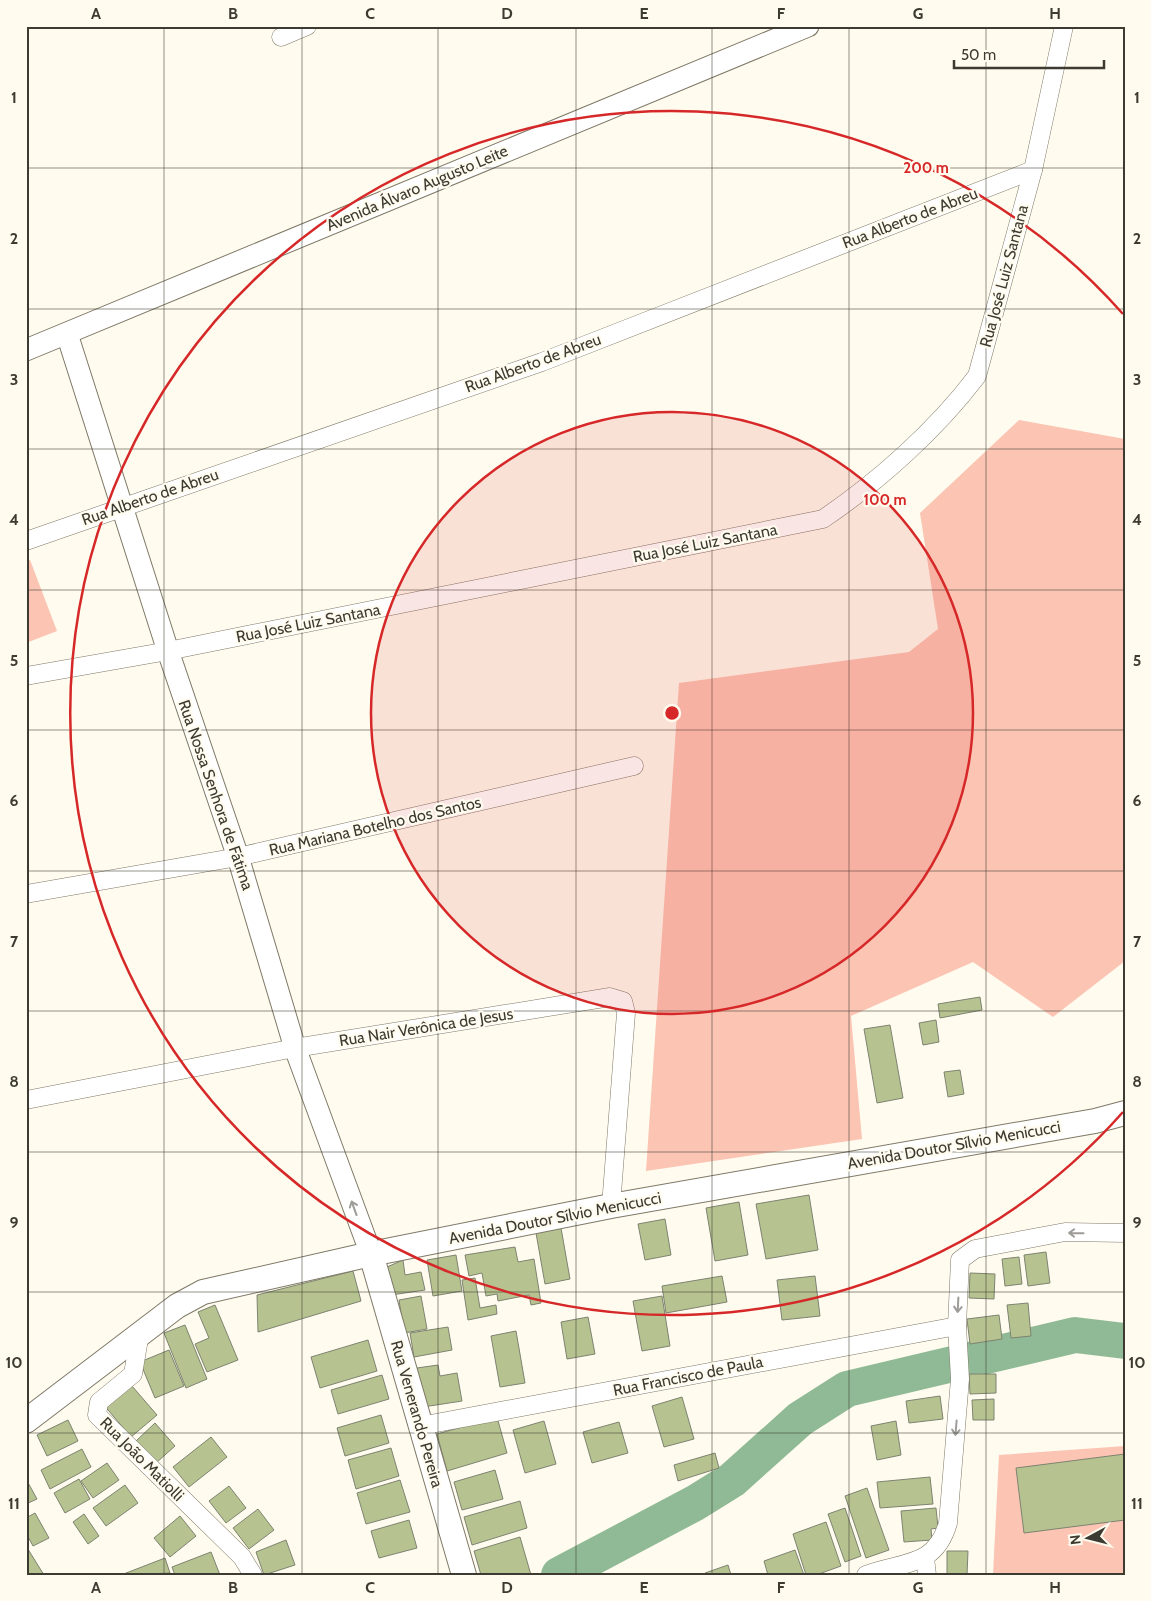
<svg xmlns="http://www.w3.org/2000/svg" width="1151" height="1601" font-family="Cabin,sans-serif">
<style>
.green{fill:#fbc4b3}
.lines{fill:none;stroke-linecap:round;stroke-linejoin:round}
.river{stroke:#90ba95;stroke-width:36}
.building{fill:#b6c391;stroke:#7d8370}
.minor-casing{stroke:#7f7967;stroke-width:19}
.tertiary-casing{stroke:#7f7967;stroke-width:23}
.secondary-casing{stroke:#7f7967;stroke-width:26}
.minor{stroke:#fff;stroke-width:18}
.tertiary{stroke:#fff;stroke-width:21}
.secondary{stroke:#fff;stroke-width:24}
.oneway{stroke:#9e9c98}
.grid{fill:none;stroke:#3d3a32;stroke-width:1;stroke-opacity:0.55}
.ring{fill:none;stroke:#d62828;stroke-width:2.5}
.labels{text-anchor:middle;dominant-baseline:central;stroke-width:4.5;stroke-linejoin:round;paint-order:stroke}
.street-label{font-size:16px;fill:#3d3a32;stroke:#fffbee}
.centre{fill:#d62828;stroke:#fffbee;stroke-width:2.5}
.ring-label{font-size:15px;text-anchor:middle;font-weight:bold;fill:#d62828;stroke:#fffbee;stroke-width:4.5;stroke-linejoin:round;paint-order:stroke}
.neatline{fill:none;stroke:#3d3a32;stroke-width:2}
.grid-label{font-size:16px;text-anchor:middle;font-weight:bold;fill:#3d3a32}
</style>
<rect width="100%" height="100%" fill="#fffbee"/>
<g class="green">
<path d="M 1019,420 L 1125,439 L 1125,961 L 1053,1017 L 973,962 L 851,1016 L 862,1139 L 646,1171 L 679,683 L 909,652 L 938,629 L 920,513 Z"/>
<path d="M 30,560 L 57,631 L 26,643 L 26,561 Z"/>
<path d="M 1125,1446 L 1125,1575 L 993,1575 L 999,1455 Z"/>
</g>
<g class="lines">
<path class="river" d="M 559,1575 L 695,1503 L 732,1480 L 800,1419 L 847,1389 L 1075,1335 L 1125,1341"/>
</g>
<g class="building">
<path d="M 980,997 L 982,1010 L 940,1018 L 938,1004 Z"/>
<path d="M 936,1020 L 939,1042 L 923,1045 L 919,1023 Z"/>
<path d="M 890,1025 L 903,1098 L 877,1103 L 864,1029 Z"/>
<path d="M 960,1070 L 964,1094 L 948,1097 L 944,1072 Z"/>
<path d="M 809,1195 L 818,1250 L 766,1259 L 756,1204 Z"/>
<path d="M 739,1202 L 748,1255 L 715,1261 L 706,1208 Z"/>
<path d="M 665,1219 L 671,1255 L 645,1260 L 638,1224 Z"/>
<path d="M 561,1228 L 570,1279 L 545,1284 L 536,1233 Z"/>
<path d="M 515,1247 L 518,1262 L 534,1259 L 541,1303 L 531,1305 L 529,1295 L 498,1301 L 497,1294 L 486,1296 L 482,1273 L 469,1276 L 465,1255 Z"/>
<path d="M 1046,1252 L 1050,1283 L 1028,1286 L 1024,1255 Z"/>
<path d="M 456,1255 L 462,1291 L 433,1296 L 427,1260 Z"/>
<path d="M 1019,1257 L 1022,1284 L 1005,1286 L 1002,1259 Z"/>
<path d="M 403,1260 L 405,1275 L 421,1272 L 425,1290 L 391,1295 L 387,1267 Z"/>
<path d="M 353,1271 L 361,1301 L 258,1332 L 257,1295 Z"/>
<path d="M 970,1273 L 995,1274 L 994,1299 L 969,1298 Z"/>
<path d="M 722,1276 L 727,1302 L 666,1313 L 662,1286 Z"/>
<path d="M 815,1276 L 820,1316 L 782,1320 L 777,1280 Z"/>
<path d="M 475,1278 L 480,1308 L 496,1305 L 497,1314 L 468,1320 L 462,1280 Z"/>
<path d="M 421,1296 L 427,1329 L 404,1333 L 399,1300 Z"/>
<path d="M 662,1296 L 670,1346 L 642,1351 L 633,1301 Z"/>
<path d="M 1028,1303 L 1031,1336 L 1011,1338 L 1007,1305 Z"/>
<path d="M 215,1305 L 238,1360 L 207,1372 L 195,1344 L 209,1338 L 198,1312 Z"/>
<path d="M 999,1315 L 1002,1339 L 970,1344 L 967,1319 Z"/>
<path d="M 588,1317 L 595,1354 L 567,1359 L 561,1322 Z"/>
<path d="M 185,1325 L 207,1379 L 186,1388 L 164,1333 Z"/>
<path d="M 448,1327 L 452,1350 L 414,1357 L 410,1333 Z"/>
<path d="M 516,1331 L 525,1383 L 500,1387 L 491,1336 Z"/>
<path d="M 368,1340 L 377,1371 L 320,1388 L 311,1357 Z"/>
<path d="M 169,1350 L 184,1386 L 155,1398 L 140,1362 Z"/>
<path d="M 438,1365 L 440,1376 L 457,1373 L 462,1401 L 423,1407 L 417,1368 Z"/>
<path d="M 969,1374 L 996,1374 L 996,1393 L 970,1394 Z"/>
<path d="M 382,1375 L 389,1399 L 338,1414 L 331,1390 Z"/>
<path d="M 132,1386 L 157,1415 L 131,1437 L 103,1404 Z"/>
<path d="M 940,1396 L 943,1419 L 909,1423 L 906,1401 Z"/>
<path d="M 682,1397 L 694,1439 L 664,1447 L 652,1406 Z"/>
<path d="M 994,1399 L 994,1420 L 973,1420 L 972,1400 Z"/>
<path d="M 381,1415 L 389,1443 L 345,1456 L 337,1428 Z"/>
<path d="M 497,1417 L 507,1453 L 447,1471 L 437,1434 Z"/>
<path d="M 68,1420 L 78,1441 L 47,1456 L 37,1435 Z"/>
<path d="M 544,1421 L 556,1464 L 525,1473 L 513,1430 Z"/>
<path d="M 896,1421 L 901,1455 L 877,1460 L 871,1426 Z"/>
<path d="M 619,1422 L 628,1453 L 592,1463 L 583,1432 Z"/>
<path d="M 155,1423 L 175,1446 L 156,1463 L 136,1441 Z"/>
<path d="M 211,1437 L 227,1457 L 189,1487 L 173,1467 Z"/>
<path d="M 391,1448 L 399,1476 L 356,1489 L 348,1460 Z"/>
<path d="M 82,1449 L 91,1467 L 50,1489 L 41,1470 Z"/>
<path d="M 715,1453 L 719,1468 L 678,1481 L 674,1465 Z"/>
<path d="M 1125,1454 L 1125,1520 L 1024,1533 L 1016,1468 Z"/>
<path d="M 107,1463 L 119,1480 L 93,1498 L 81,1481 Z"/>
<path d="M 495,1470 L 503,1499 L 462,1510 L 454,1482 Z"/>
<path d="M 930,1477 L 933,1504 L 880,1508 L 877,1482 Z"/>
<path d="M 26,1479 L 37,1499 L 26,1504 Z"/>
<path d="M 79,1479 L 90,1499 L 65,1513 L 54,1493 Z"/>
<path d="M 400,1480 L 410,1512 L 366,1524 L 357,1493 Z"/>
<path d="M 125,1485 L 138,1503 L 106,1526 L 93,1508 Z"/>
<path d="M 229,1486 L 246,1508 L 226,1523 L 209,1501 Z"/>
<path d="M 867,1488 L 889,1550 L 866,1558 L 845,1496 Z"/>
<path d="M 520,1501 L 527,1528 L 472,1545 L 464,1517 Z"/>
<path d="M 845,1508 L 861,1556 L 845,1562 L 828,1514 Z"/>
<path d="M 936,1508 L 938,1528 L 931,1529 L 932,1540 L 904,1542 L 901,1511 Z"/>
<path d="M 258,1509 L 274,1530 L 249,1549 L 233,1528 Z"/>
<path d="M 35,1513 L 49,1538 L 33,1546 L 26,1533 L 26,1518 Z"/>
<path d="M 84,1514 L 99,1536 L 88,1544 L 73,1522 Z"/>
<path d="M 180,1516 L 196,1536 L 170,1557 L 154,1538 Z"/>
<path d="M 409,1520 L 417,1548 L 379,1558 L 371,1531 Z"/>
<path d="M 826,1522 L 841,1566 L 816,1575 L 806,1575 L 793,1534 Z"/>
<path d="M 520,1537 L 531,1575 L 481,1575 L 474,1551 Z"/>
<path d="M 286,1540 L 295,1565 L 264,1575 L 256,1552 Z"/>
<path d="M 26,1546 L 44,1575 L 26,1575 Z"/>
<path d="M 795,1550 L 804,1575 L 768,1575 L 764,1561 Z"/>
<path d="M 947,1551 L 968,1551 L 967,1575 L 947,1574 Z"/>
<path d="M 211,1552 L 220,1575 L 175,1575 L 172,1567 Z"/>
<path d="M 165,1558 L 170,1573 L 121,1575 Z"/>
<path d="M 728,1565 L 731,1575 L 706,1575 L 705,1573 Z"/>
</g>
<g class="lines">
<defs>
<g id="minor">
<path d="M 281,37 L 307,26"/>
<path d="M 26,541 L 542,362 L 1033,170"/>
<path d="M 26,676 L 168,651 L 823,519 C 879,481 936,430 977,376 L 1033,170 L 1064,26"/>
<path d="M 26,894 L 238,857 L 634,766"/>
<path d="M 26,1100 L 295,1048 L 610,997 L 623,1001 L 626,1013 L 611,1206"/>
<path d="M 140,1333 L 133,1374 L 99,1402 L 97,1415 L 242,1557 L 253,1575"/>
<path d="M 420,1426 L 957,1326"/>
<path d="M 925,1558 L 927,1575"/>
<path d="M 866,1575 C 903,1561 935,1568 948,1523 L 960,1379 L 957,1326 L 960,1260 L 975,1249 L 1065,1232 L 1125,1233"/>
</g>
<g id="tertiary">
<path d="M 67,334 L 168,651 L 238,857 L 295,1048 L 371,1254"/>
<path d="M 26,350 L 808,26"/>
</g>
<g id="secondary">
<path d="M 371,1254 L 464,1575"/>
<path d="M 26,1421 L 177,1306 L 203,1292 L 371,1254 L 611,1206 L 1095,1121 L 1125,1113"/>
</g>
</defs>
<use href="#minor" class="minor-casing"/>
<use href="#tertiary" class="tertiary-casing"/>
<use href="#secondary" class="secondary-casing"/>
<use href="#minor" class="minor"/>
<use href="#tertiary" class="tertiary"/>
<use href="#secondary" class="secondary"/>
</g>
<defs><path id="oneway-shaft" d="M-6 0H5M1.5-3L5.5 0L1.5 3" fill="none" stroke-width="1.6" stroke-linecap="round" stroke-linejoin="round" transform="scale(1.25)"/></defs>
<g class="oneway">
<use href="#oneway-shaft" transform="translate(354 1208) rotate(-110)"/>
<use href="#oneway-shaft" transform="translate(1076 1233) rotate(-179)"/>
<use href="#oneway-shaft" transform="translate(958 1305) rotate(93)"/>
<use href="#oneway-shaft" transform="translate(956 1428) rotate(95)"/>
</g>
<path class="grid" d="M 164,26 L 164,1575M 302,26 L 302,1575M 438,26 L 438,1575M 576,26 L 576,1575M 712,26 L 712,1575M 849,26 L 849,1575M 986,26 L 986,1575M 26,168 L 1125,168M 26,309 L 1125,309M 26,449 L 1125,449M 26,590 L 1125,590M 26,730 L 1125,730M 26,871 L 1125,871M 26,1011 L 1125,1011M 26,1152 L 1125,1152M 26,1292 L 1125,1292M 26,1433 L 1125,1433"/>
<circle cx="672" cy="713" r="301" fill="#d62828" fill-opacity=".12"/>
<g class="ring">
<circle cx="672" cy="713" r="301"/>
<path d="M1123 1112A602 602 0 1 1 1123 314"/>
</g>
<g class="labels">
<g class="street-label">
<text transform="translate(417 188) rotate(-23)">Avenida Álvaro Augusto Leite</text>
<text transform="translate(910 218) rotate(-21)">Rua Alberto de Abreu</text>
<text transform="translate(1004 276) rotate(-75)">Rua José Luiz Santana</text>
<text transform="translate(533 363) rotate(-20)">Rua Alberto de Abreu</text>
<text transform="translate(150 497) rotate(-19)">Rua Alberto de Abreu</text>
<text transform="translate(705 543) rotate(-11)">Rua José Luiz Santana</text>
<text transform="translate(308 623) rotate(-11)">Rua José Luiz Santana</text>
<text transform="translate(216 795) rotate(71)">Rua Nossa Senhora de Fátima</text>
<text transform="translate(375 826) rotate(-13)">Rua Mariana Botelho dos Santos</text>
<text transform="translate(426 1027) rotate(-9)">Rua Nair Verônica de Jesus</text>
<text transform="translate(954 1145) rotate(-10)">Avenida Doutor Sílvio Menicucci</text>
<text transform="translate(555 1218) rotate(-11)">Avenida Doutor Sílvio Menicucci</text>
<text transform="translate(688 1376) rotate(-11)">Rua Francisco de Paula</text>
<text transform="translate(417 1414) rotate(74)">Rua Venerando Pereira</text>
<text transform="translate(142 1459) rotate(45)">Rua João Matiolli</text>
</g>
</g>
<circle cx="672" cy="713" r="8" class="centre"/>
<g class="ring-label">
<text x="926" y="173">200 m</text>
<text x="885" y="505">100 m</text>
</g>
<rect width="1151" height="1601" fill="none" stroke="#fffbee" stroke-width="55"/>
<g transform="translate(1088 1538) rotate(263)" stroke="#fffbee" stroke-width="4" paint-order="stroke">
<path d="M0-4L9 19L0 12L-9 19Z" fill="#3d3a32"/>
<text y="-8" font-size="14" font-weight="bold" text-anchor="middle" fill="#3d3a32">N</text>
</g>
<path d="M954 60v8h150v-8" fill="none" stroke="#3d3a32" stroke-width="2.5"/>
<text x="961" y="60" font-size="15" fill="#3d3a32" stroke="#fffbee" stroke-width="4" paint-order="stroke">50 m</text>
<rect x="28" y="28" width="1096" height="1546" class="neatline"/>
<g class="grid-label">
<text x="96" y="19">A</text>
<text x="233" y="19">B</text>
<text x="370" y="19">C</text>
<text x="507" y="19">D</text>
<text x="644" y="19">E</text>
<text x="781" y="19">F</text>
<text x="918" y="19">G</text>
<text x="1055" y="19">H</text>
<text x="14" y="103">1</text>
<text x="1137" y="103">1</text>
<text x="14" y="244">2</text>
<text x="1137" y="244">2</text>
<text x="14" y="385">3</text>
<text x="1137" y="385">3</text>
<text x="14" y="525">4</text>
<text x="1137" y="525">4</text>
<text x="14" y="666">5</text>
<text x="1137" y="666">5</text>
<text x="14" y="806">6</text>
<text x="1137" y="806">6</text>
<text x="14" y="947">7</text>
<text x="1137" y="947">7</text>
<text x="14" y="1087">8</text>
<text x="1137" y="1087">8</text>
<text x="14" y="1228">9</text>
<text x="1137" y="1228">9</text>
<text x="14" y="1368">10</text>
<text x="1137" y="1368">10</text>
<text x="14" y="1509">11</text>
<text x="1137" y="1509">11</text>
<text x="96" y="1593">A</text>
<text x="233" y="1593">B</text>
<text x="370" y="1593">C</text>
<text x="507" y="1593">D</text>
<text x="644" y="1593">E</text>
<text x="781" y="1593">F</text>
<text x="918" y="1593">G</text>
<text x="1055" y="1593">H</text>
</g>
</svg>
